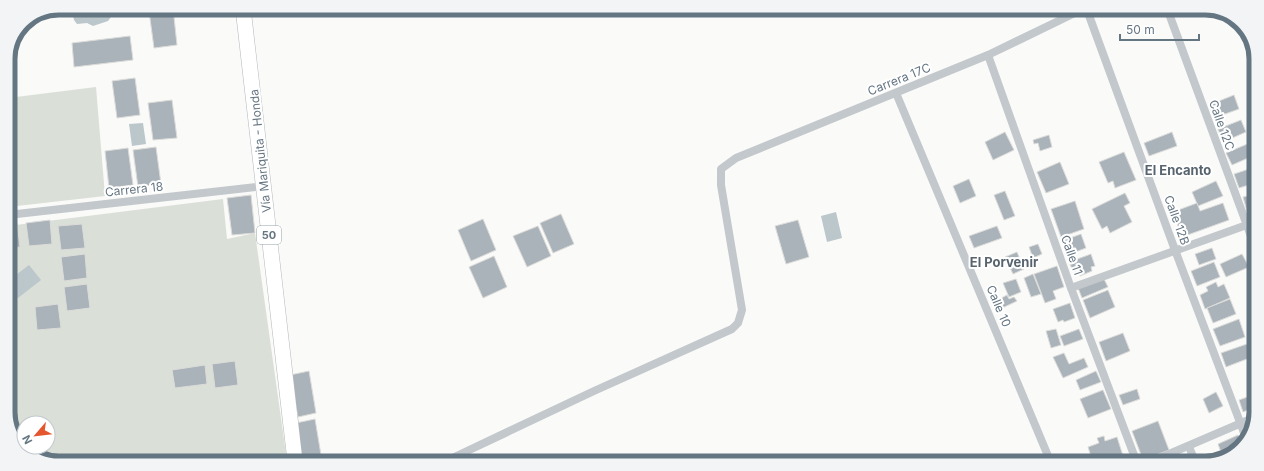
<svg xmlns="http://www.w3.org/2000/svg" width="1264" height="471" font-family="Inter,sans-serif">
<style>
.green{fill:#dadfd7}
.water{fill:#bbc7cb}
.building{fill:#aab3b9;stroke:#dcdcda}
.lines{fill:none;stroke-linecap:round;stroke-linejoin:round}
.highway-casing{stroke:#b4b9bd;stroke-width:16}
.street{stroke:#c3c8cc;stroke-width:8}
.highway{stroke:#fff;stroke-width:15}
.labels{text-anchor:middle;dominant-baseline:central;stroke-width:4;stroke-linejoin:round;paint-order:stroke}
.shield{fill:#fff;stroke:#939fa8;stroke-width:1}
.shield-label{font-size:11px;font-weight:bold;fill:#657683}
.street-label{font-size:12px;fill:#657683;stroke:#fff}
.neighbourhood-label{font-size:13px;font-weight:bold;fill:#57646e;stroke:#fff}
.rim{fill:none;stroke:#657683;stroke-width:5}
</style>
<rect width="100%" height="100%" fill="#fafaf8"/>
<g class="green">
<path d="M 96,87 L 105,196 L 8,207 L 8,98 Z"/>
<path d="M 223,199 L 227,239 L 255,233 L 287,461 L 42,460 L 24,447 L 48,447 L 48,423 L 24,423 L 24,447 L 19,443 L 8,415 L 8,226 Z"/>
</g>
<g class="water">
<path d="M 75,8 L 110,8 L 111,17 L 108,21 L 93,26 L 87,23 L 77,24 L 74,20 L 72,11 Z"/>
<path d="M 143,123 L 146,144 L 132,146 L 129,124 Z"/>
<path d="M 836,212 L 842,238 L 827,242 L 821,216 Z"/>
<path d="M 29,265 L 41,280 L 18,298 L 10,294 L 8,281 Z"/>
</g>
<g class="building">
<path d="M 173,8 L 177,45 L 154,48 L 149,11 Z"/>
<path d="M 130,36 L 133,60 L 74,67 L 72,43 Z"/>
<path d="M 135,78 L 140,115 L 117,118 L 112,81 Z"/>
<path d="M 1234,95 L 1239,109 L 1214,118 L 1209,105 Z"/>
<path d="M 172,100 L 177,138 L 153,140 L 148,103 Z"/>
<path d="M 1241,120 L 1246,132 L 1223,142 L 1218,129 Z"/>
<path d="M 1255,129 L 1255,140 L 1254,141 L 1250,131 Z"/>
<path d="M 1005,132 L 1014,150 L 993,160 L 985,142 Z"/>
<path d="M 1172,132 L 1177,146 L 1149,156 L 1144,143 Z"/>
<path d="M 1049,135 L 1052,147 L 1040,151 L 1038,143 L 1034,144 L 1033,140 Z"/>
<path d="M 1252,142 L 1255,149 L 1255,155 L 1232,165 L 1226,153 Z"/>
<path d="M 156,147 L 161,184 L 138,187 L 133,150 Z"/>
<path d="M 128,148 L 133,185 L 109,188 L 105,151 Z"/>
<path d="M 1124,152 L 1136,180 L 1115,188 L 1113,181 L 1108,183 L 1099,162 Z"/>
<path d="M 1060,162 L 1069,184 L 1046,193 L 1037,172 Z"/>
<path d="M 1255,167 L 1255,183 L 1239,188 L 1234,174 Z"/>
<path d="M 969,179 L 976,196 L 960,203 L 953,186 Z"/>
<path d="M 1216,181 L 1223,196 L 1198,206 L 1192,192 Z"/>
<path d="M 1005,191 L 1015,216 L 1004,220 L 994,195 Z"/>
<path d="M 1125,193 L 1130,203 L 1124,206 L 1132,222 L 1110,233 L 1107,226 L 1102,229 L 1092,209 Z"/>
<path d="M 1255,194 L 1255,209 L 1247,211 L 1243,197 Z"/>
<path d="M 251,195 L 255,233 L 232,235 L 227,198 Z"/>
<path d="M 1075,201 L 1084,229 L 1061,237 L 1051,209 Z"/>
<path d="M 1197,203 L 1200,211 L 1223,203 L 1229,220 L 1182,237 L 1173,212 Z"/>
<path d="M 561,214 L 574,244 L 553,253 L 540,223 Z"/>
<path d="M 483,219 L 496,250 L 471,261 L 458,230 Z"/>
<path d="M 50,220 L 52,244 L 29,246 L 26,223 Z"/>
<path d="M 798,220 L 809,257 L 786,264 L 775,226 Z"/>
<path d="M 17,223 L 20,247 L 8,248 L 8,224 Z"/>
<path d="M 82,224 L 85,248 L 61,250 L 58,226 Z"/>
<path d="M 538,226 L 551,256 L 527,267 L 513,236 Z"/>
<path d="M 997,226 L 1002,238 L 974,248 L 969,236 Z"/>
<path d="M 1081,234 L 1086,248 L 1067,255 L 1062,241 Z"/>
<path d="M 1038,244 L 1042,254 L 1033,258 L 1029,247 Z"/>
<path d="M 1212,248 L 1216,259 L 1199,265 L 1195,254 Z"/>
<path d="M 1017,252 L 1024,269 L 1013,274 L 1005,257 Z"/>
<path d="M 85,254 L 87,278 L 64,281 L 61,257 Z"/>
<path d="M 1091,254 L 1095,266 L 1091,267 L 1092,271 L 1080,276 L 1078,272 L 1074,273 L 1069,262 Z"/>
<path d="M 1242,254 L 1249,267 L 1226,277 L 1220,264 Z"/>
<path d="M 494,256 L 507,287 L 483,298 L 469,267 Z"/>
<path d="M 1214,262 L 1220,277 L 1197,286 L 1191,271 Z"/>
<path d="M 1057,266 L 1064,287 L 1053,291 L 1056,299 L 1045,303 L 1034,274 Z"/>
<path d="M 1033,274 L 1041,294 L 1031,297 L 1024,278 Z"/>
<path d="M 1103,277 L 1108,287 L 1082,298 L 1078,288 Z"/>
<path d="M 1016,279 L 1021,292 L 1009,297 L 1003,283 Z"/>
<path d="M 1216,282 L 1218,287 L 1224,284 L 1230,298 L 1205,309 L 1200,295 L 1208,291 L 1206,287 Z"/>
<path d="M 87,284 L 90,308 L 67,311 L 64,287 Z"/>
<path d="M 1108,290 L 1115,307 L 1090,318 L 1083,300 Z"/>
<path d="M 1007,295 L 1009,299 L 1014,297 L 1017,301 L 998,310 L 994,302 Z"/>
<path d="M 1230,299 L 1236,314 L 1213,323 L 1207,308 Z"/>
<path d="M 1070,303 L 1075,318 L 1064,322 L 1063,320 L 1058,322 L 1053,309 Z"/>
<path d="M 58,304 L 61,328 L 37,330 L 35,307 Z"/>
<path d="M 1239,319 L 1245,337 L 1220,346 L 1213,329 Z"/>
<path d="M 1056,329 L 1061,345 L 1051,348 L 1046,331 Z"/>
<path d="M 1079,329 L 1083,339 L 1064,346 L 1060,336 Z"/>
<path d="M 1123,333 L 1130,351 L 1106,361 L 1099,342 Z"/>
<path d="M 1247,344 L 1252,357 L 1226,367 L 1221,353 Z"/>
<path d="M 1064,353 L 1069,364 L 1084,358 L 1088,367 L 1063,378 L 1053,357 Z"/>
<path d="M 235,361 L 238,385 L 215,388 L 212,364 Z"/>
<path d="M 205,365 L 207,384 L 175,388 L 172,370 Z"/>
<path d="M 309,371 L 316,413 L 298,417 L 290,375 Z"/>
<path d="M 1096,371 L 1101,382 L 1080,390 L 1076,380 Z"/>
<path d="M 1137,389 L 1140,399 L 1123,405 L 1119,395 Z"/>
<path d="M 1103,390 L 1111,409 L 1088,418 L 1080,399 Z"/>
<path d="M 1216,392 L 1223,406 L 1209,413 L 1203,399 Z"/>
<path d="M 1253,395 L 1253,408 L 1243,412 L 1239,400 Z"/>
<path d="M 315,419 L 322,461 L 303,461 L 296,423 Z"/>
<path d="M 1158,421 L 1169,450 L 1143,460 L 1132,431 Z"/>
<path d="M 1238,435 L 1242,443 L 1238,448 L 1222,455 L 1218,444 Z"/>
<path d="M 1104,436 L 1105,441 L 1117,437 L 1124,459 L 1112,463 L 1093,463 L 1088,447 L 1099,443 L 1097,438 Z"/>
</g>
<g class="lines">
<defs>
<path id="highway" d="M 243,8 L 295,461"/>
</defs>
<use href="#highway" class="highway-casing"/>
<g class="street">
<path d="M 1087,10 L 1175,250 L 1246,438"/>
<path d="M 1168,11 L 1255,247"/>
<path d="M 988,55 L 1071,288 L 1137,463"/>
<path d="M 896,93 L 1051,463"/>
<path d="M 8,215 L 264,186"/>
<path d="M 1071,288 L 1255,222"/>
<path d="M 1189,447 L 1196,463"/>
<path d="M 446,461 L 594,391 L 732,329 L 738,323 L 742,310 L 721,185 L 721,169 L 736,158 L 988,55 L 1081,10"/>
<path d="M 1148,463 L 1253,418"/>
</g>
<use href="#highway" class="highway"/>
</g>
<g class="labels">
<rect class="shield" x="257" y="226" width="24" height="18" rx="3"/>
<g class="shield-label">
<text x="269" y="235">50</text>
</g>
<g class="street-label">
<text transform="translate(899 79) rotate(-22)">Carrera 17C</text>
<text transform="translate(1222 125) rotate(70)">Calle 12C</text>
<text transform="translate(260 151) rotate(-96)">Vía Mariquita - Honda</text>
<text transform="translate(134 189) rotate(-6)">Carrera 18</text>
<text transform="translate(1177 220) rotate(70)">Calle 12B</text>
<text transform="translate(1072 255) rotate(70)">Calle 11</text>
<text transform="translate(999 306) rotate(67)">Calle 10</text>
</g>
<g class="neighbourhood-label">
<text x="1178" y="170">El Encanto</text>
<text x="1004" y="262">El Porvenir</text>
</g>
</g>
<path d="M0 0H1264V471H0ZM59 15H1205A44 44 0 0 1 1249 59V412A44 44 0 0 1 1205 456H59A44 44 0 0 1 15 412V59A44 44 0 0 1 59 15Z" fill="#f3f4f5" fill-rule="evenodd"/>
<path class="rim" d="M59 15H1205A44 44 0 0 1 1249 59V412A44 44 0 0 1 1205 456H59A44 44 0 0 1 15 412V59A44 44 0 0 1 59 15Z"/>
<g transform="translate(36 435) rotate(242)"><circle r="19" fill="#ffffff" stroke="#c1c8cd"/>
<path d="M0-3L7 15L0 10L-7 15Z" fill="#e4572e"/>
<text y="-6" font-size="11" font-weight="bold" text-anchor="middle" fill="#657683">N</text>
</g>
<path d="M1120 34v6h79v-6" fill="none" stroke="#657683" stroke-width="2"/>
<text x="1126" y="34" font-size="12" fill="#657683" stroke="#ffffff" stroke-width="3" paint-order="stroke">50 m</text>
</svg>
